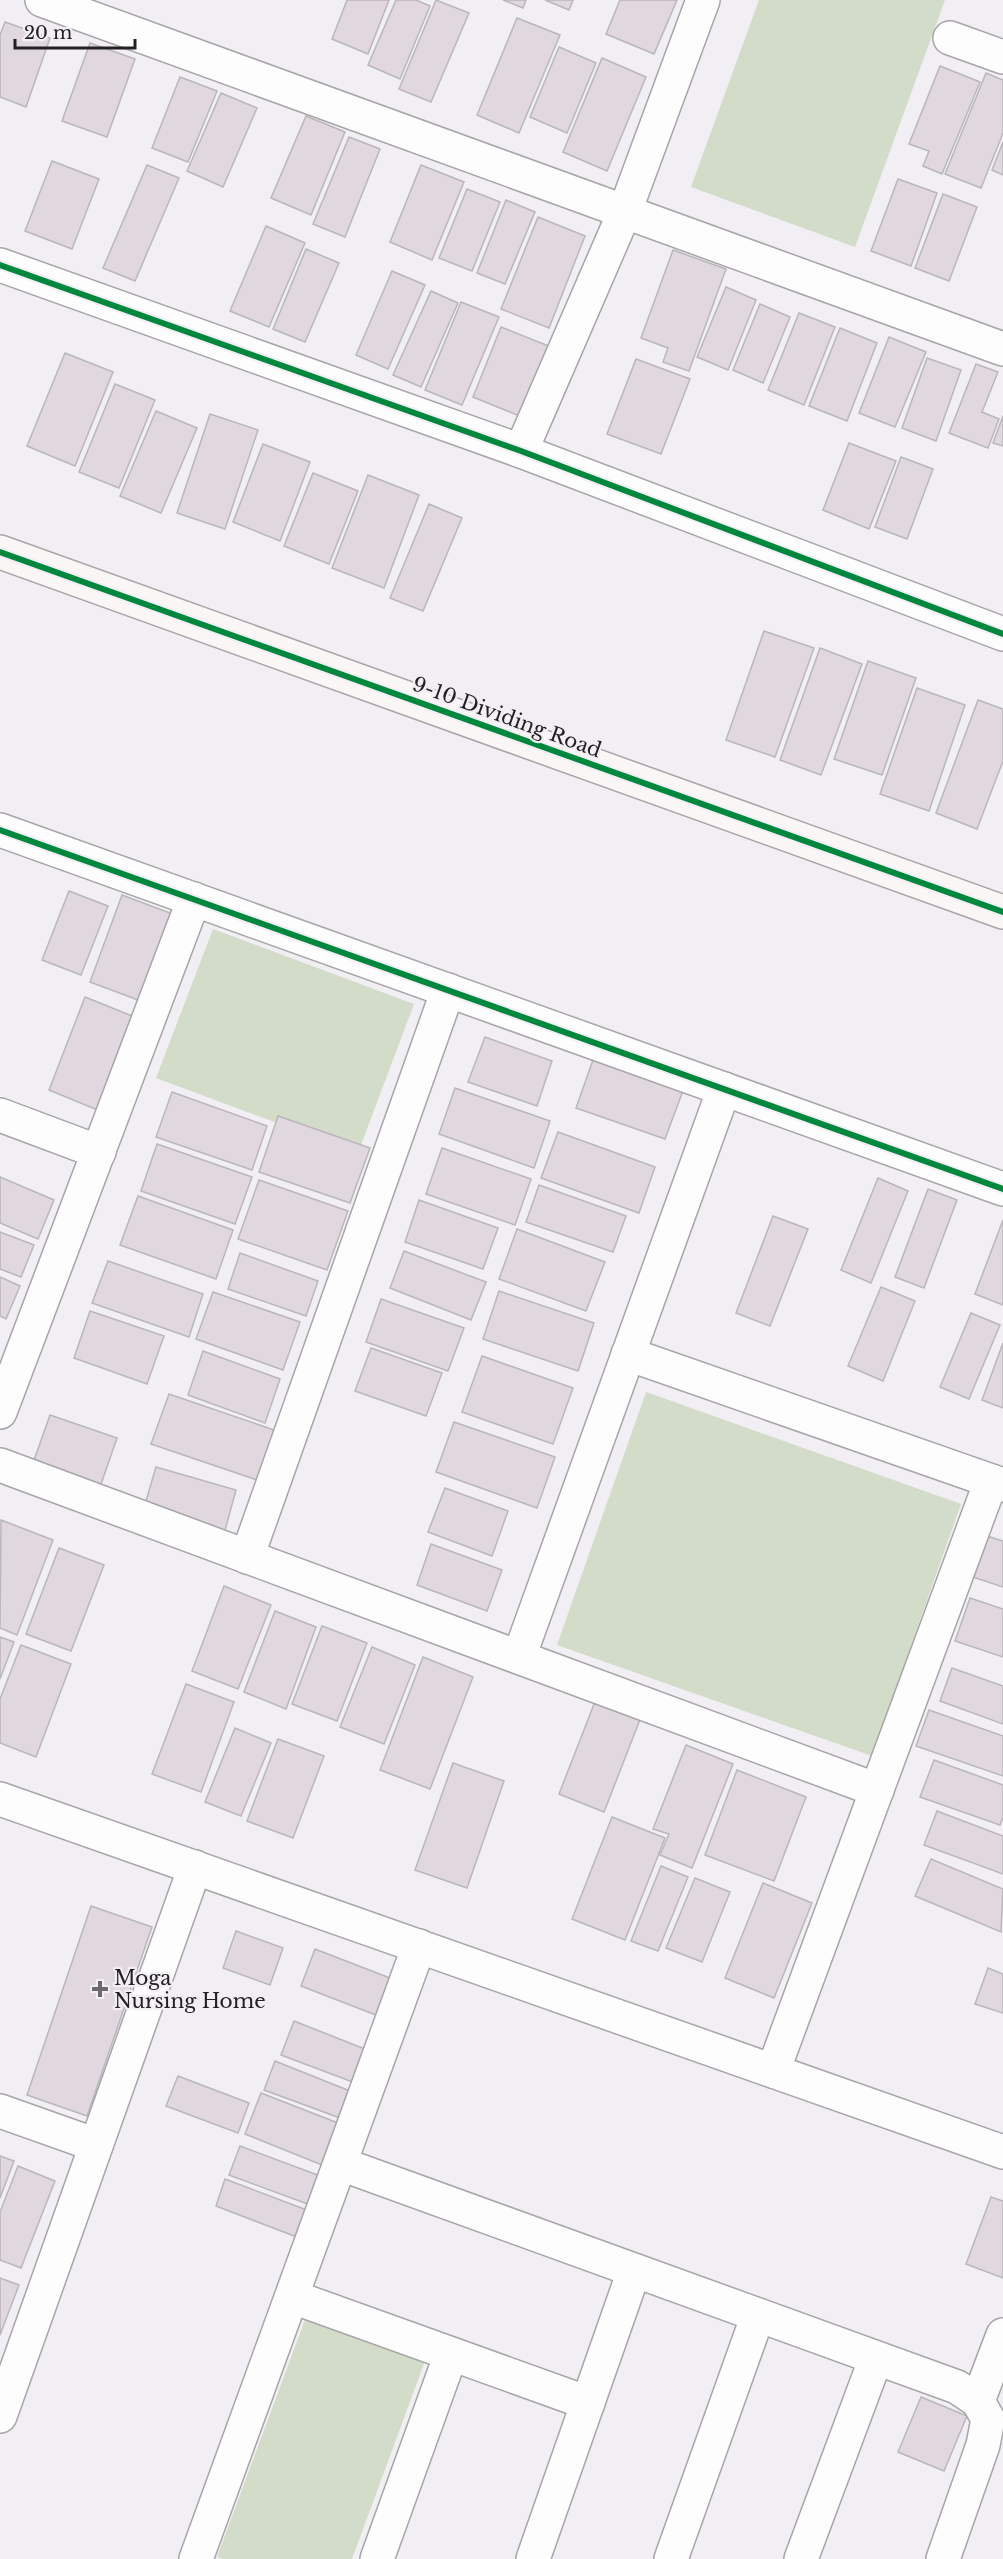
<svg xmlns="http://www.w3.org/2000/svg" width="1003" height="2559" font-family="'Libre Baskerville',serif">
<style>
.green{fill:#d3dbc9}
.building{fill:#e1d7de;stroke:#b9b7ba;stroke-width:1.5}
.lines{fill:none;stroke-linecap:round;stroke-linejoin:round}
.street-casing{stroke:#a7a5a8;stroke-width:36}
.secondary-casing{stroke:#a7a5a8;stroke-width:36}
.street{stroke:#fdfdfd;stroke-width:33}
.secondary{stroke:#f9f6f5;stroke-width:33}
.cycleway-casing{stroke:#f2eef4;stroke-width:10}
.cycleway{stroke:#00873e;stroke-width:6}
.poi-dot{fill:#6b696c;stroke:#f2eef4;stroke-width:2}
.labels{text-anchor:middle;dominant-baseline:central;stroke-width:4.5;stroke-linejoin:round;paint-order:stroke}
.street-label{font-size:20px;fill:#232124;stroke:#f2eef4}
.poi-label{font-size:20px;fill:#232124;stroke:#f2eef4;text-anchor:start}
</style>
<rect width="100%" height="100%" fill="#f1eff3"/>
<g class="green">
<path d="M 759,0 L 945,0 L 855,247 L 691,187 Z"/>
<path d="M 213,929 L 414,1004 L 358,1153 L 156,1078 Z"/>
<path d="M 646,1392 L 961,1504 L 872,1756 L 557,1645 Z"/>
<path d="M 306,2317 L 425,2361 L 352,2559 L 223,2559 L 217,2557 Z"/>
</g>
<g class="building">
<path d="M 347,0 L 389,0 L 368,54 L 332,39 Z"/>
<path d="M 396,0 L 416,0 L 430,6 L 400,79 L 368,65 Z"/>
<path d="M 436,0 L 469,13 L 431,102 L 399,89 Z"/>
<path d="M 503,0 L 526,0 L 523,8 Z"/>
<path d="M 545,0 L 573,0 L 569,10 Z"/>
<path d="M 620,0 L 677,0 L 654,54 L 606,34 Z"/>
<path d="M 517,18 L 560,35 L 519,133 L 477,115 Z"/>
<path d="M 5,22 L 50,38 L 26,107 L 0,97 L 0,35 Z"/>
<path d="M 90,43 L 135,59 L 107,137 L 62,121 Z"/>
<path d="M 559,47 L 596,63 L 567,133 L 530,117 Z"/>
<path d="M 602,58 L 646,77 L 607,171 L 563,152 Z"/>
<path d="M 940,66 L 980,82 L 942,174 L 923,166 L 929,151 L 909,144 Z"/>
<path d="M 986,73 L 1003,80 L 1003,133 L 981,188 L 945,174 Z"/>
<path d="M 180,77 L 217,91 L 188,162 L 152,148 Z"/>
<path d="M 221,93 L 257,108 L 223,187 L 187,171 Z"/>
<path d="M 306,116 L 345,132 L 311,215 L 271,198 Z"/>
<path d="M 349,137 L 380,149 L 345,237 L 313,224 Z"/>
<path d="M 1003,142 L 1003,175 L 992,170 Z"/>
<path d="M 52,161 L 99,179 L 72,249 L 25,231 Z"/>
<path d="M 147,165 L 179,178 L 135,281 L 103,268 Z"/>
<path d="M 421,165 L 464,182 L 432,260 L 390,242 Z"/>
<path d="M 898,179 L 937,193 L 911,266 L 871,251 Z"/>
<path d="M 467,189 L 500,202 L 472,271 L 439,258 Z"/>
<path d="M 943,194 L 977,207 L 949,281 L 915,268 Z"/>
<path d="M 506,200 L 535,212 L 505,284 L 477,273 Z"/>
<path d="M 538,217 L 585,236 L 549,328 L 501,309 Z"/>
<path d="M 266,226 L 305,243 L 269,327 L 230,311 Z"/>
<path d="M 306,249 L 339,263 L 305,342 L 273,329 Z"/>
<path d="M 673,250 L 726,269 L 689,371 L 663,362 L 668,348 L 641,338 Z"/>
<path d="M 392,271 L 425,285 L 388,369 L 356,355 Z"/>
<path d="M 726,287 L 756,300 L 728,370 L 697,357 Z"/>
<path d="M 431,291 L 458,303 L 421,387 L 393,375 Z"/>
<path d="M 461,302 L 499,317 L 462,405 L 425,390 Z"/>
<path d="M 760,304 L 790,317 L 763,383 L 733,370 Z"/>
<path d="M 799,313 L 835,327 L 804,405 L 768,390 Z"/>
<path d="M 501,327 L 551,347 L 522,417 L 473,397 Z"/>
<path d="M 840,328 L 877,343 L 847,421 L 809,406 Z"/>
<path d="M 889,337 L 926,352 L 895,427 L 859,413 Z"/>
<path d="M 65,353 L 113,372 L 75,466 L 27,446 Z"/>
<path d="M 927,358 L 961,370 L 936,441 L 902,428 Z"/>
<path d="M 636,359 L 690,379 L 661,454 L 607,434 Z"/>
<path d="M 976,364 L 998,372 L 982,412 L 999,419 L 988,448 L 949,433 Z"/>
<path d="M 115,384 L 155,400 L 119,488 L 79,472 Z"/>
<path d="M 156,411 L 197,428 L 161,513 L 120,496 Z"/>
<path d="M 210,414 L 258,430 L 225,529 L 177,513 Z"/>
<path d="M 1003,416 L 1003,446 L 993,443 Z"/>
<path d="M 849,443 L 896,461 L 869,529 L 823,510 Z"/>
<path d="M 263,444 L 310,462 L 280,541 L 233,522 Z"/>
<path d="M 901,457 L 933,469 L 907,539 L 875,527 Z"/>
<path d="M 313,473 L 358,491 L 329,564 L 284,546 Z"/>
<path d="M 368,475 L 419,495 L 384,588 L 332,568 Z"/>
<path d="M 429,504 L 462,518 L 423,611 L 390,598 Z"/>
<path d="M 764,631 L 814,648 L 775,757 L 726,740 Z"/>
<path d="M 820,648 L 862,664 L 821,775 L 780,760 Z"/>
<path d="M 868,661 L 916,678 L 882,775 L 834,759 Z"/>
<path d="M 917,688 L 965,705 L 929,811 L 880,794 Z"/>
<path d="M 978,700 L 1003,709 L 1003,761 L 977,829 L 936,813 Z"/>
<path d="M 69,891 L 108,906 L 81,975 L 42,960 Z"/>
<path d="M 122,895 L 178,916 L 146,1003 L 90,982 Z"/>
<path d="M 85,997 L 137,1018 L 100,1111 L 49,1090 Z"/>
<path d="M 485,1037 L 552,1061 L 537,1106 L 468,1082 Z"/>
<path d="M 594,1057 L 684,1088 L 665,1139 L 576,1108 Z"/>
<path d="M 455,1088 L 550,1121 L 534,1168 L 439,1134 Z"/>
<path d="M 172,1092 L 267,1126 L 252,1170 L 156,1137 Z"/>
<path d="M 278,1116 L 370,1148 L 350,1203 L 259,1172 Z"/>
<path d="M 558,1132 L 655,1167 L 639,1213 L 541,1178 Z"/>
<path d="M 157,1144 L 252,1177 L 235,1224 L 141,1191 Z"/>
<path d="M 442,1148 L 531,1179 L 515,1225 L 426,1194 Z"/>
<path d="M 0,1177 L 54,1200 L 38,1239 L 0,1223 Z"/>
<path d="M 878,1178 L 908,1191 L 871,1283 L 841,1270 Z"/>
<path d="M 259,1180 L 348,1211 L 327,1270 L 238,1239 Z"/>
<path d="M 539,1185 L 626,1216 L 613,1252 L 526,1222 Z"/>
<path d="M 928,1189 L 957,1200 L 924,1288 L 895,1277 Z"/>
<path d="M 138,1196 L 233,1230 L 216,1279 L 120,1245 Z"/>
<path d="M 419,1200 L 498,1228 L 483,1269 L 405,1242 Z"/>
<path d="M 773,1216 L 808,1229 L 770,1326 L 736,1313 Z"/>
<path d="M 1003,1220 L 1003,1305 L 975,1294 Z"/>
<path d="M 517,1229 L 605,1262 L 586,1311 L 499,1279 Z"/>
<path d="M 0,1232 L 34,1245 L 21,1277 L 0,1269 Z"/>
<path d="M 404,1251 L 486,1282 L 471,1320 L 390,1288 Z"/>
<path d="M 240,1253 L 318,1281 L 306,1316 L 228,1289 Z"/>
<path d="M 108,1261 L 203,1294 L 189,1337 L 92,1303 Z"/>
<path d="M 0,1277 L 20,1286 L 6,1319 L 0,1316 Z"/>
<path d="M 881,1287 L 915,1301 L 883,1381 L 848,1366 Z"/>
<path d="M 499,1291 L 594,1323 L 578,1371 L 483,1339 Z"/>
<path d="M 213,1292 L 300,1322 L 283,1370 L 196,1339 Z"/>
<path d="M 381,1299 L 464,1328 L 448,1371 L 366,1342 Z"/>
<path d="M 90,1311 L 164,1336 L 147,1384 L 74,1358 Z"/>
<path d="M 971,1313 L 1000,1325 L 969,1399 L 940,1387 Z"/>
<path d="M 1003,1343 L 1003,1408 L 982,1400 Z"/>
<path d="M 371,1348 L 442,1373 L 426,1416 L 355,1391 Z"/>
<path d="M 203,1351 L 280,1379 L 265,1423 L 188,1395 Z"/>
<path d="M 482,1356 L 573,1388 L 553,1444 L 462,1412 Z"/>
<path d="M 169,1394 L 274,1430 L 257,1480 L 151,1444 Z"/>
<path d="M 50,1415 L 117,1438 L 100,1487 L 33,1463 Z"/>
<path d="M 454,1422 L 555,1457 L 537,1508 L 436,1472 Z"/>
<path d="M 156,1467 L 236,1490 L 224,1534 L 143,1511 Z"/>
<path d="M 445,1488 L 508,1511 L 492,1556 L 428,1532 Z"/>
<path d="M 1,1520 L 53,1540 L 17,1635 L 0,1628 Z"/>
<path d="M 987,1536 L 1003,1541 L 1003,1587 L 973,1577 Z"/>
<path d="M 431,1544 L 502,1570 L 487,1611 L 417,1585 Z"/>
<path d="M 59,1548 L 104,1565 L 71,1651 L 26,1634 Z"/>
<path d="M 224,1586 L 271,1605 L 238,1689 L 192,1671 Z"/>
<path d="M 970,1598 L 1003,1609 L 1003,1657 L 955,1641 Z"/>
<path d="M 275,1611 L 316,1627 L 286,1709 L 244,1692 Z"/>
<path d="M 322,1626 L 367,1643 L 337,1721 L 292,1704 Z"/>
<path d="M 0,1637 L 14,1642 L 0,1679 Z"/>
<path d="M 21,1645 L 71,1664 L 36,1757 L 0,1743 L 0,1699 Z"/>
<path d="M 372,1647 L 415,1665 L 384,1744 L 340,1727 Z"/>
<path d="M 423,1657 L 473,1677 L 430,1789 L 380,1770 Z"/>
<path d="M 952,1668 L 1003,1686 L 1003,1724 L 940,1701 Z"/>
<path d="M 186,1684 L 234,1702 L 201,1792 L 152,1774 Z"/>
<path d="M 596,1699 L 641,1717 L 604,1812 L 559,1794 Z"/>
<path d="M 929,1710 L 1003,1736 L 1003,1776 L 916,1746 Z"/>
<path d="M 235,1728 L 271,1743 L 241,1816 L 205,1802 Z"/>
<path d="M 278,1739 L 324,1756 L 293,1838 L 247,1821 Z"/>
<path d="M 686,1745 L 733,1764 L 692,1868 L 660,1855 L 669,1834 L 653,1829 Z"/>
<path d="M 934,1760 L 1003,1785 L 1003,1817 L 1000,1825 L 920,1797 Z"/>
<path d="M 453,1763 L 504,1781 L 467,1888 L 415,1870 Z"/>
<path d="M 737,1770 L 806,1797 L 774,1881 L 705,1855 Z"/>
<path d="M 937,1811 L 1003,1836 L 1003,1874 L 924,1845 Z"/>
<path d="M 612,1817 L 665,1838 L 625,1940 L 572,1919 Z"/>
<path d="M 931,1859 L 1003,1889 L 1001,1932 L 915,1896 Z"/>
<path d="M 661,1866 L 688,1877 L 658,1951 L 631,1941 Z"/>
<path d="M 695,1878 L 730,1892 L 702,1962 L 666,1948 Z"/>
<path d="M 763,1883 L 812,1903 L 774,1998 L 725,1978 Z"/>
<path d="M 91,1906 L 152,1927 L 87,2116 L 27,2095 Z"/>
<path d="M 236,1931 L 283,1948 L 270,1985 L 223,1968 Z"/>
<path d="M 315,1949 L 395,1980 L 381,2017 L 301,1986 Z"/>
<path d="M 988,1968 L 1003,1974 L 1003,2013 L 975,2004 Z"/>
<path d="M 294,2021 L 370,2051 L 358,2084 L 281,2055 Z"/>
<path d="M 275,2061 L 350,2091 L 340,2118 L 264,2090 Z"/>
<path d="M 178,2076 L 249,2103 L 238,2133 L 166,2106 Z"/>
<path d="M 261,2093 L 338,2123 L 322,2165 L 245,2134 Z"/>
<path d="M 240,2146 L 323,2177 L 313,2206 L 229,2175 Z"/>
<path d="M 0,2156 L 14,2161 L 0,2198 Z"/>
<path d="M 18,2166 L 55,2181 L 21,2268 L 0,2260 L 0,2212 Z"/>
<path d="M 225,2179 L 312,2212 L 302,2239 L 216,2206 Z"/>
<path d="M 991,2197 L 1003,2201 L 1003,2278 L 966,2264 Z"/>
<path d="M 0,2278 L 19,2285 L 0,2335 Z"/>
<path d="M 921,2397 L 967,2416 L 944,2471 L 898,2452 Z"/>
</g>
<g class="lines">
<defs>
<g id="street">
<path d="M 42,0 L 1003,349"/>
<path d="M 950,38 L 1003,57"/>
<path d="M 0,265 L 521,451 L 1003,634"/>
<path d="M 521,451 L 625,211 L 703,0"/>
<path d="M 0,830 L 1003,1189"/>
<path d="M 0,1115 L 99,1152"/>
<path d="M 628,1354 L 1003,1485"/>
<path d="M 0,1412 L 194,899"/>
<path d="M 0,1465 L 877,1790"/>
<path d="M 247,1557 L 448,990"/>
<path d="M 519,1657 L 724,1089"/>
<path d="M 0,1799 L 1003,2152"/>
<path d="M 773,2071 L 991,1481"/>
<path d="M 0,2111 L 96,2145"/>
<path d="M 341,2164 L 957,2387 L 978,2401 L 988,2419 L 983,2445 L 943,2559"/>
<path d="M 293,2297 L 588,2403"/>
<path d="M 978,2401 L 1003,2335"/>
<path d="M 0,2416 L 195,1867"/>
<path d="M 196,2559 L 419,1946"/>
<path d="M 377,2559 L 451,2354"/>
<path d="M 533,2559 L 634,2271"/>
<path d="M 671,2559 L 758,2315"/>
<path d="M 801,2559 L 876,2358"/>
</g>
<path id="secondary" d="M 0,552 L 1003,912"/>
</defs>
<use href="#street" class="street-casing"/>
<use href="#secondary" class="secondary-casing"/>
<use href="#street" class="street"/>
<use href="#secondary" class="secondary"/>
<defs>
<g id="cycleway">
<path d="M 0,265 L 521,451 L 1003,634"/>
<path d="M 0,552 L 1003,912"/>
<path d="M 0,830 L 1003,1189"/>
</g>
</defs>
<use href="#cycleway" class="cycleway-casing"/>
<use href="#cycleway" class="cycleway"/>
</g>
<path class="poi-dot" d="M97 1980h6v6h6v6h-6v6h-6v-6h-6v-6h6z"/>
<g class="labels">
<g class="street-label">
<text transform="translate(507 717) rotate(20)">9-10 Dividing Road</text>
</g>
<g class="poi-label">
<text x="114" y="1978">Moga<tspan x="114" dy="23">Nursing Home</tspan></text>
</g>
</g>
<path d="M15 39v9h120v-9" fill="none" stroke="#232124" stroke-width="3"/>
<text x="24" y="39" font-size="18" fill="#232124" stroke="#f2eef4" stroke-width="4.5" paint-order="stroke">20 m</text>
</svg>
